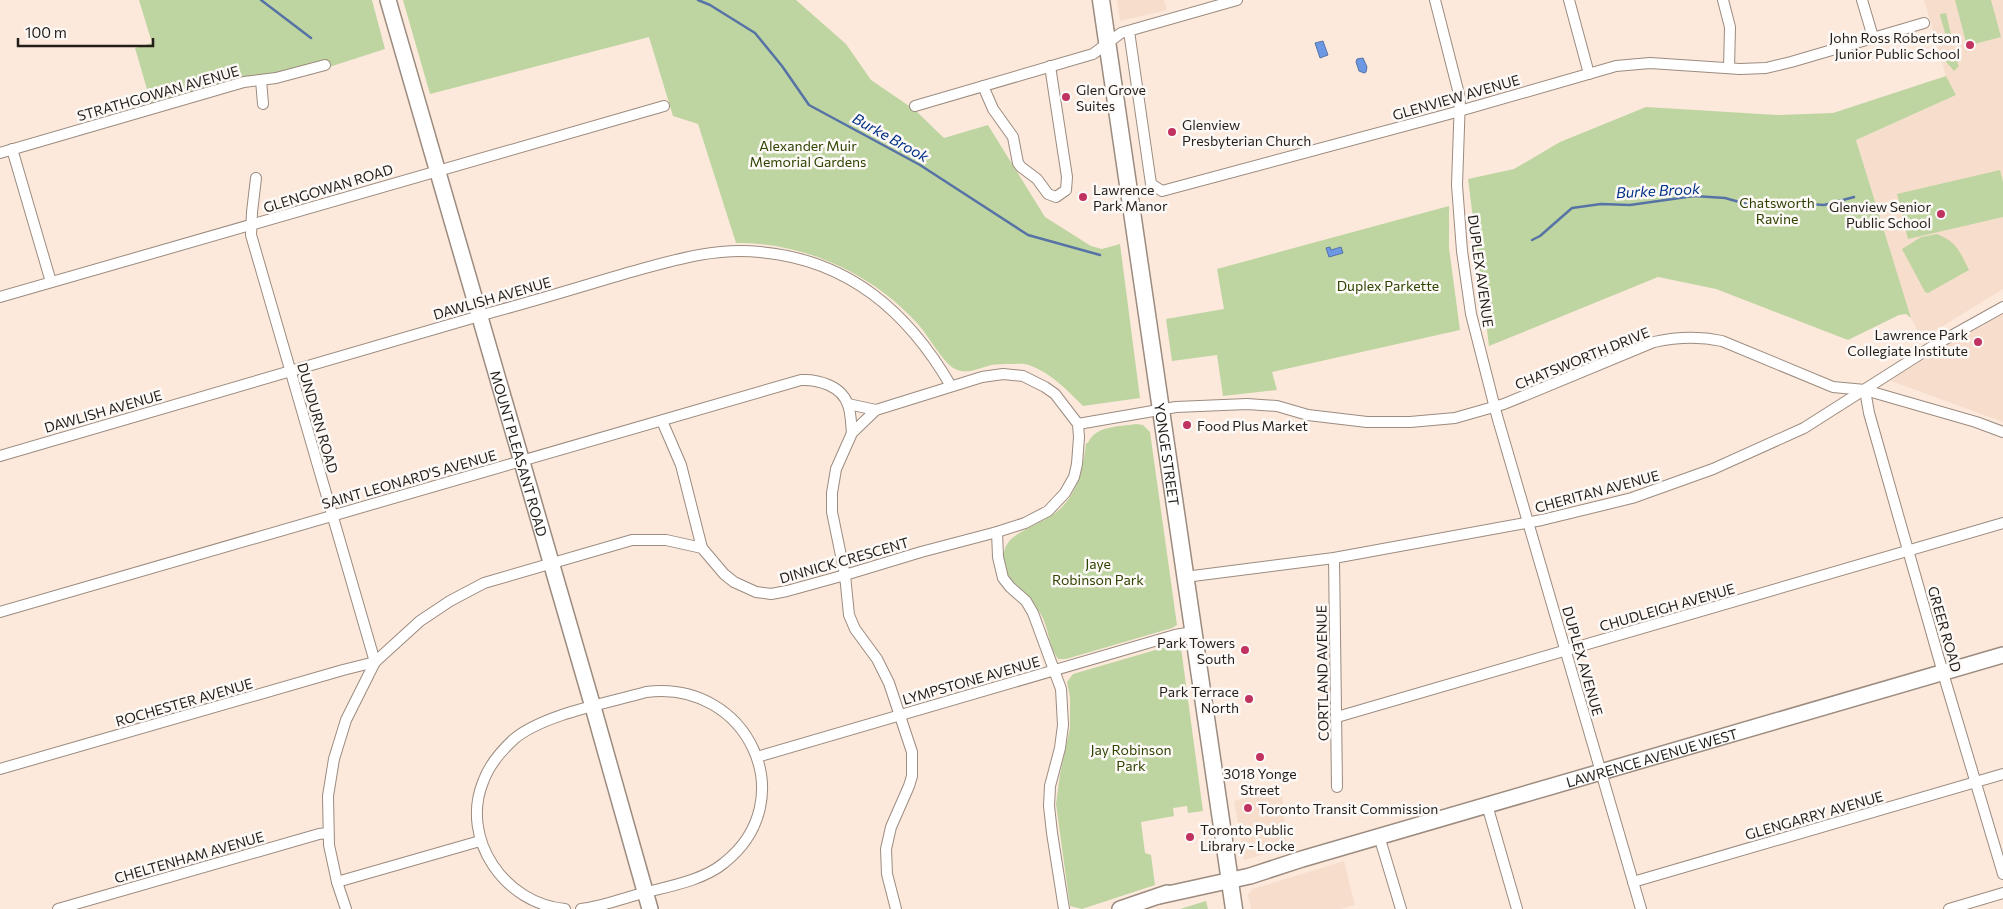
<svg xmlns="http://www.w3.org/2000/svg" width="2003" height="909" font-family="Commissioner,sans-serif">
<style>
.built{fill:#f7decc}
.green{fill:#bed5a1}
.water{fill:#6d98e3;stroke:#5773a6}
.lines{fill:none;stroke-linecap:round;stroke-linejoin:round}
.stream{stroke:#5773a6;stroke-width:2.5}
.minor-casing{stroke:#9c8b7f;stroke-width:12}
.secondary-casing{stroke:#9c8b7f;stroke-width:18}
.primary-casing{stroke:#9c8b7f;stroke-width:19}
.minor{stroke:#fff;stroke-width:10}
.secondary{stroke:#fff;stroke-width:15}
.primary{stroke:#fff;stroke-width:16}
.poi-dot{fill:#c03260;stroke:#fdf9f7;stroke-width:2}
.labels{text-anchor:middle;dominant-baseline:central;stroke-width:5;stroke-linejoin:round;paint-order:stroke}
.poi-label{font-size:14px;fill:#241e19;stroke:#fdf9f7;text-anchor:start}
.street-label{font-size:14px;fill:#241e19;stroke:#fdf9f7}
.park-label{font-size:14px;fill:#2e4300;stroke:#fdf9f7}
.water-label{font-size:15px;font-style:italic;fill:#003187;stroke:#fdf9f7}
</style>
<rect width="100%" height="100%" fill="#fce9dc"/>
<g class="built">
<path d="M 1117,0 L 1164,0 L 1167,10 L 1120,21 Z"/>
<path d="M 1924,0 L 2003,0 L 2003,289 L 1922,339 L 1911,318 L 1856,140 L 1956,95 L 1946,76 Z"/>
<path d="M 2003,311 L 2003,422 L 1891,381 L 1902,373 Z"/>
<path d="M 1282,790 L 1287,848 L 1244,860 L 1234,801 Z"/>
<path d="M 1344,861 L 1355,905 L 1341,909 L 1251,909 L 1248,895 L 1252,889 Z"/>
</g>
<g class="green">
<path d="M 139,0 L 372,0 L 385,49 L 320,70 L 246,77 L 151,103 L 135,48 L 152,43 Z"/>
<path d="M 403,0 L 796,0 L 846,44 L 871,80 L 915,110 L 944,138 L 988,125 L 1045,217 L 1091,246 L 1102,249 L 1120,244 L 1140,398 L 1083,406 C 1067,390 1051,373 1029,365 C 1024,363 1016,364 1010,364 C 1004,364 997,364 991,365 C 979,368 967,375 955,369 C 942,362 927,333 916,322 C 871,273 803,242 736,243 L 698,124 L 673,116 L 649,37 L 430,94 Z"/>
<path d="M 1955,0 L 1991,0 L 2001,37 L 1967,46 Z"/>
<path d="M 1946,13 L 1951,34 L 1946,36 L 1940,16 L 1940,14 Z"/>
<path d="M 1951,51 L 1956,52 L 1962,60 L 1957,63 L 1959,66 L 1954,71 L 1942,57 Z"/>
<path d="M 1946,76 L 1956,95 L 1856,140 L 1911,318 L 1906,314 L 1899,315 L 1848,340 L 1716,289 L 1658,277 L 1489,346 L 1468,179 L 1514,169 L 1560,142 L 1646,107 L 1777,115 L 1833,113 Z"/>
<path d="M 2000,170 L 2003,182 L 2003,217 L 1908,239 L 1897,194 Z"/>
<path d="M 1449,206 L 1449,248 L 1460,330 L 1272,372 L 1277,390 L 1223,396 L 1217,355 L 1172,361 L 1166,319 L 1224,309 L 1217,269 Z"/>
<path d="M 1937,234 C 1957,242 1960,252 1969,270 L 1928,293 L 1925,292 L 1902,249 L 1921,237 Z"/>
<path d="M 1136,424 L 1143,425 L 1150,432 L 1177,625 L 1172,628 L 1066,659 L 1058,659 C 1048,646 1049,626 1040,613 C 1036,606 1031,600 1026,594 C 1020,587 1012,583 1008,574 C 989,531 1037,531 1060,509 C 1079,491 1083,467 1086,443 L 1088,443 C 1096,425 1119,427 1136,424 Z"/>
<path d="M 1176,644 L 1181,648 L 1203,811 L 1188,813 L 1187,806 L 1173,808 L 1174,816 L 1141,822 L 1145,853 L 1151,855 L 1155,885 L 1082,909 L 1070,906 L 1056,804 L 1060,774 L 1070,728 L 1070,697 L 1067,682 L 1073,674 Z"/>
<path d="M 1206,901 L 1208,909 L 1180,909 Z"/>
</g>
<g class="water">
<path d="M 1323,41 L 1328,55 L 1320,58 L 1315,43 Z"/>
<path d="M 1363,58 L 1367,67 L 1366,72 L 1364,73 L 1359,71 L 1356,62 L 1357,59 Z"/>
<path d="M 1330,247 L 1331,250 L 1341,247 L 1343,253 L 1329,257 L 1326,248 Z"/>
</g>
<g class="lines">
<g class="stream">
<path d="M 261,0 L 311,38"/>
<path d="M 698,0 L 710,5 L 755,33 L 782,66 L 809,105 L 920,165 L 1028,235 L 1100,255"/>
<path d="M 1532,240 L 1540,236 L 1572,208 L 1601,204 L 1630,205 L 1694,196 L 1725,198 L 1750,205 L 1774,207 L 1793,203 L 1824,205 L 1854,197"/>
</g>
<defs>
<g id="minor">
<path d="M 1435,0 L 1460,98 L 1457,185 L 1462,251 L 1471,314 L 1497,416 L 1641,909"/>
<path d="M 1569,0 L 1589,74"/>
<path d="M 1723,0 L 1730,27 L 1729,68"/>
<path d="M 1862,0 L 1873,37"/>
<path d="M 1129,31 L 1151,184 L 1162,191 L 1449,114 L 1616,66 L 1650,63 L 1740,69 L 1766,68 L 1791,62 L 1924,23"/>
<path d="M 261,80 L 263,104"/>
<path d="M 983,86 L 993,109 L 1013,137 L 1018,163 L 1021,167 L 1037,179 L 1048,194 L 1056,197 L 1066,190 L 1067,177 L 1050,66"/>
<path d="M 915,106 L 1093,54 L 1121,33 L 1237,0"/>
<path d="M 12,149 L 51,282"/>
<path d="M 0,153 L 244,82 L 276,78 L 325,65"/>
<path d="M 256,178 L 252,212 L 251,235 L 375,662"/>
<path d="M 0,297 L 664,106"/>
<path d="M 1865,390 L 1869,413 L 1943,673 L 2003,874"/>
<path d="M 848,404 L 876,410"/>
<path d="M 662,421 L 681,465 L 702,548"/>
<path d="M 1078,424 L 1176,407 L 1247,404 L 1277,406 L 1308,415 L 1367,422 L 1410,422 L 1455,418 L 1504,404 L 1654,342 C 1677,337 1698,336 1722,341 L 1833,387 L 1865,390 L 1976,422 L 2003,432"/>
<path d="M 0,456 C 164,408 328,359 493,312 C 538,300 583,286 627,273 C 671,261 714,247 760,252 C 849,260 908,312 951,386"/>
<path d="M 997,532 L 998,557 L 1003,578 L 1010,587 L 1026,601 L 1033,613 L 1061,689 L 1063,725 L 1060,748 L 1050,786 L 1049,806 L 1052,833 L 1064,909"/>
<path d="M 1334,558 L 1337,787"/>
<path d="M 1185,577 L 1334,558 L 1542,520 L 1632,498 L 1713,469 L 1804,428 L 1933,346 L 2003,307"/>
<path d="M 0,612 L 801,380 C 818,379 842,386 848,405 C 851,413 851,424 852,433"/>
<path d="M 1337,717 L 2003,523"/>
<path d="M 757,757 L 1175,635 L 1193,632"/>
<path d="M 0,769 L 343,670 L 375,662"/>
<path d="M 1487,805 L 1517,909"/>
<path d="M 1379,836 L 1401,909"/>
<path d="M 337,882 L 480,841"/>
<path d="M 1633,882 L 2003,774"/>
<path d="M 58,909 L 319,834 L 328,833"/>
<path d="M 346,909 L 337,882 L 329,845 L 328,796 L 334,759 L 346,720 L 375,662 L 420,621 L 450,601 L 484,583 L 632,540 L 666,540 L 702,548 L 724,574 L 734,582 L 756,592 L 771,594 L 787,591 L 845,575 L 921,552 L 997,532 L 1025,523 L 1048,511 L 1065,493 L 1074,477 L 1077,464 L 1079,437 L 1078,424 L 1055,394 L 1045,387 L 1023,376 L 1003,374 L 982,377 L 876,410 L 852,433 L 836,469 L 832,493 L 832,512 L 845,575 L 849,615 L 855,629 L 877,659 L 889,683 L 912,752 L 912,776 L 909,786 L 891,827 L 886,849 L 887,874 L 896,909"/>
<path d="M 565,909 C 505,904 460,839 483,782 C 489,765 501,751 514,739 C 544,714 608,703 646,692 C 748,679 804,800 724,863 C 701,882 664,887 636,895 C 618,900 599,907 581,909"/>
<path d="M 1949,909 L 2003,893"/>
</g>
<g id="secondary">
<path id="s1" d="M 388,0 L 593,707 L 650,909"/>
<path id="s2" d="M 1159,896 L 1250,876 L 1302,859 L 2003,655"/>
<path d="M 1120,909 L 1167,893"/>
</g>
<g id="primary">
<path id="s3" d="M 1101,0 L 1234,909"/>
</g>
</defs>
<use href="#minor" class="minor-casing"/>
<use href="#secondary" class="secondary-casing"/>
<use href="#primary" class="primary-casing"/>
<use href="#minor" class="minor"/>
<use href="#secondary" class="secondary"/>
<use href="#primary" class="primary"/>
</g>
<g class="poi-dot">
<circle cx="1970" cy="45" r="5"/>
<circle cx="1066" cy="97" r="5"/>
<circle cx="1172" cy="132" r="5"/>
<circle cx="1083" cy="197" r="5"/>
<circle cx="1941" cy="214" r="5"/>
<circle cx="1978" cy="342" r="5"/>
<circle cx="1187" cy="425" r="5"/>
<circle cx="1245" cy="650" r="5"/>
<circle cx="1249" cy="699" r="5"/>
<circle cx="1260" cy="757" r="5"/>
<circle cx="1248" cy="808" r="5"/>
<circle cx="1190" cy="837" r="5"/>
</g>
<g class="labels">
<g class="poi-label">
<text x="1960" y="37" text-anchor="end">John Ross Robertson<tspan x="1960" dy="16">Junior Public School</tspan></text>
<text x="1076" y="89">Glen Grove<tspan x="1076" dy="16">Suites</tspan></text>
<text x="1182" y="124">Glenview<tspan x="1182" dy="16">Presbyterian Church</tspan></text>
<text x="1093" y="189">Lawrence<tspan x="1093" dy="16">Park Manor</tspan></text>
<text x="1931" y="206" text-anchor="end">Glenview Senior<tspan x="1931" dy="16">Public School</tspan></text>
<text x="1968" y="334" text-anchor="end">Lawrence Park<tspan x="1968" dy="16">Collegiate Institute</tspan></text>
<text x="1197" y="425">Food Plus Market</text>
<text x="1235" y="642" text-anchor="end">Park Towers<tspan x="1235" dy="16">South</tspan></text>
<text x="1239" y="691" text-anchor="end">Park Terrace<tspan x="1239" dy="16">North</tspan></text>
<text x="1260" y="773" text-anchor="middle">3018 Yonge<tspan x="1260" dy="16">Street</tspan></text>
<text x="1258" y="808">Toronto Transit Commission</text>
<text x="1200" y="829">Toronto Public<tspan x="1200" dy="16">Library - Locke</tspan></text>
</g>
<g class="street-label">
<text transform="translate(158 93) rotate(-16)">STRATHGOWAN AVENUE</text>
<text transform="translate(1456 97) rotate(-16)">GLENVIEW AVENUE</text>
<text transform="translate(328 188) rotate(-17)">GLENGOWAN ROAD</text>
<text transform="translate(1481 271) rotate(82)">DUPLEX AVENUE</text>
<text transform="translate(492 298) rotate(-16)">DAWLISH AVENUE</text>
<text transform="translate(1582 358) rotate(-22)">CHATSWORTH DRIVE</text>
<text transform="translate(103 411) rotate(-16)">DAWLISH AVENUE</text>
<text transform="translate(318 418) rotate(74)">DUNDURN ROAD</text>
<text stroke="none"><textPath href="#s1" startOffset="472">MOUNT PLEASANT ROAD</textPath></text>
<text stroke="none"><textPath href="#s3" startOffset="459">YONGE STREET</textPath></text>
<text transform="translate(409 479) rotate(-16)">SAINT LEONARD'S AVENUE</text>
<text transform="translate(1597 491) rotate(-15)">CHERITAN AVENUE</text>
<text transform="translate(844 560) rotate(-16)">DINNICK CRESCENT</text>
<text transform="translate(1667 607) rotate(-16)">CHUDLEIGH AVENUE</text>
<text transform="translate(1945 629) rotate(74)">GREER ROAD</text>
<text transform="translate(1583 661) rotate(74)">DUPLEX AVENUE</text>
<text transform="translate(1322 673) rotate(-91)">CORTLAND AVENUE</text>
<text transform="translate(971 680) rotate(-16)">LYMPSTONE AVENUE</text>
<text transform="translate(184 702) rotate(-16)">ROCHESTER AVENUE</text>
<text stroke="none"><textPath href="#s2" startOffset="512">LAWRENCE AVENUE WEST</textPath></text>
<text transform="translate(1814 815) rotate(-16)">GLENGARRY AVENUE</text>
<text transform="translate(189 857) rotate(-16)">CHELTENHAM AVENUE</text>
</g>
<g class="park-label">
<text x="808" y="145">Alexander Muir<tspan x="808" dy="16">Memorial Gardens</tspan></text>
<text x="1777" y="202">Chatsworth<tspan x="1777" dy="16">Ravine</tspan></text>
<text x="1388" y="285">Duplex Parkette</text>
<text x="1098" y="563">Jaye<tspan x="1098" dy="16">Robinson Park</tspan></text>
<text x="1131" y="749">Jay Robinson<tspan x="1131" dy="16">Park</tspan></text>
</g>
<g class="water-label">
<text transform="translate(891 137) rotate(29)">Burke Brook</text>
<text transform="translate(1658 190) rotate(-3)">Burke Brook</text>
</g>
</g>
<path d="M18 38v8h135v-8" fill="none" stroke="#241e19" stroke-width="2.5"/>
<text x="25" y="38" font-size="15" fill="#241e19" stroke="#fdf9f7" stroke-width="4" paint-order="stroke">100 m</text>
</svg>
